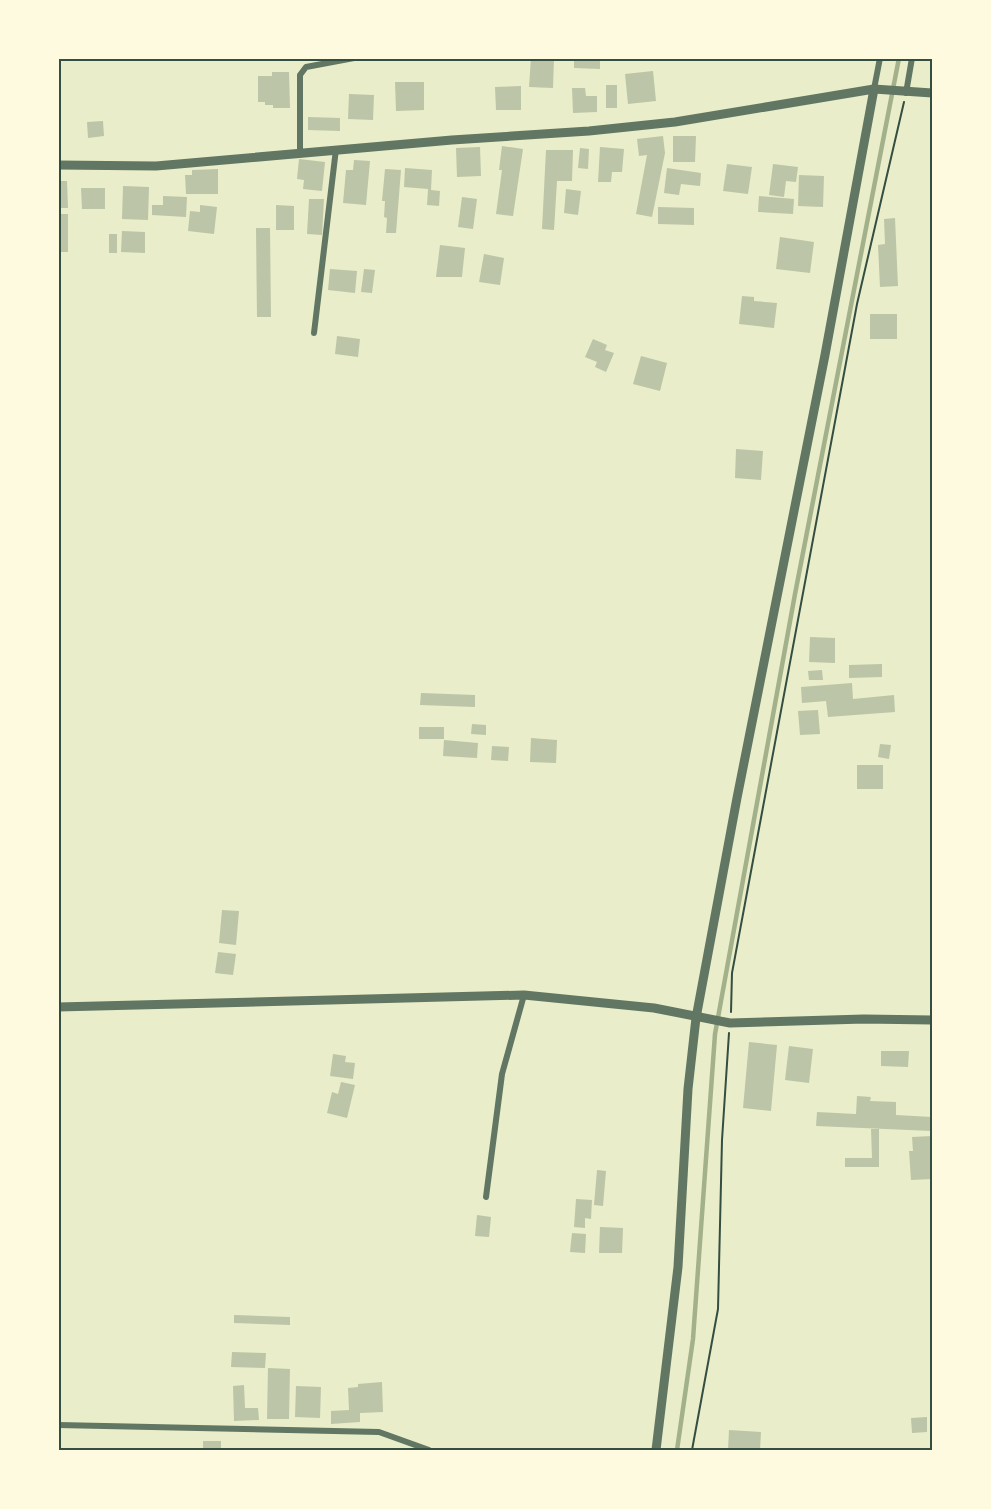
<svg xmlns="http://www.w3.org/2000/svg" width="991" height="1509" font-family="Overpass,sans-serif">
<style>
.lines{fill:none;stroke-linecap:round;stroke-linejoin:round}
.stream{stroke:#a3b18a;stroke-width:4.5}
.building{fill:#bcc5a7}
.path{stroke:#344e41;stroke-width:2}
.minor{stroke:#617663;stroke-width:6}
.tertiary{stroke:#617663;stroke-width:9}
.neatline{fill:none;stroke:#344e41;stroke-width:2}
</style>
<rect width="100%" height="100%" fill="#e9edc9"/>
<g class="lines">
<path class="stream" d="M 677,1450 L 693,1339 L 715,1034 L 795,594 L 899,58"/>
</g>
<g class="building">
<path d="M 531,58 L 554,58 L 553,88 L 529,87 Z"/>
<path d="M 574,58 L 600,58 L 600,69 L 574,68 Z"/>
<path d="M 653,71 L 656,101 L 628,104 L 625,74 Z"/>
<path d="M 272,72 L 289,72 L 290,108 L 273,108 L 273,105 L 265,105 L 265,102 L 258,102 L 258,76 L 272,76 Z"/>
<path d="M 395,82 L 424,82 L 424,110 L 396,111 Z"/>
<rect x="606" y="85" width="11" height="23"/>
<path d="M 521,86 L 521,110 L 496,110 L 495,87 Z"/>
<path d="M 572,88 L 585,88 L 586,96 L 597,96 L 597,112 L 573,113 Z"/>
<path d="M 349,94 L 374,95 L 373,120 L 348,119 Z"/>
<path d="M 308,117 L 340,118 L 340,131 L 308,130 Z"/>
<path d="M 103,121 L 104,136 L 88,138 L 87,122 Z"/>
<path d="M 663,136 L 665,153 L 652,217 L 636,214 L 647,155 L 639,156 L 637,139 Z"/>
<path d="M 673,136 L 696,136 L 695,162 L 673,162 Z"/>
<path d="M 502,146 L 523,149 L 513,216 L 496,214 L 502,170 L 499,170 Z"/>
<path d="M 480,147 L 481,176 L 457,177 L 456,148 Z"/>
<path d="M 600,147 L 624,149 L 622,172 L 612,172 L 611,182 L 598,182 Z"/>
<path d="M 580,148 L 589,149 L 588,169 L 578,168 Z"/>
<path d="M 546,150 L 573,150 L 572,181 L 557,181 L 554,230 L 542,229 Z"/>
<path d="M 299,159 L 325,162 L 322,191 L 303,189 L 304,180 L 297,179 Z"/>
<path d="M 354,160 L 370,161 L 366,205 L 343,203 L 346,170 L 353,170 Z"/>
<path d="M 727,164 L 752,167 L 748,194 L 723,191 Z"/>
<path d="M 773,164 L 798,167 L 796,182 L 786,181 L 784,197 L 769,195 Z"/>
<path d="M 405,168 L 432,170 L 431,190 L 440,191 L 439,206 L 427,205 L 428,189 L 404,187 Z"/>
<path d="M 667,168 L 701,173 L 700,186 L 681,184 L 679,195 L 664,193 Z"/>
<path d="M 218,169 L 218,194 L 186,194 L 185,175 L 192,175 L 192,170 Z"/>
<path d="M 385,169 L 401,170 L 396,233 L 386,233 L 387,218 L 384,217 L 385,201 L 382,201 Z"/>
<path d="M 799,175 L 824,176 L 823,207 L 798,206 Z"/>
<path d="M 58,181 L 67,181 L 68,208 L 58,208 Z"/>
<path d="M 123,186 L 149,187 L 148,220 L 122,219 Z"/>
<path d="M 81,188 L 105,188 L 105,209 L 82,209 Z"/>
<path d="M 566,189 L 581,191 L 578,215 L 564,213 Z"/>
<path d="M 163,196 L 187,197 L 186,217 L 152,215 L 152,205 L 163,205 Z"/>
<path d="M 759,196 L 794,199 L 793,214 L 758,212 Z"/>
<path d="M 462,197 L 477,199 L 473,229 L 458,227 Z"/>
<path d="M 309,199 L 324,199 L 322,235 L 307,234 Z"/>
<path d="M 200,205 L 217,207 L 214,234 L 188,231 L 190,211 L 200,212 Z"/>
<path d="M 276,205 L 294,206 L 294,230 L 276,230 Z"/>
<path d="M 658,207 L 694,208 L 694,225 L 658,224 Z"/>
<rect x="58" y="214" width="10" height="38"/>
<path d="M 895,218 L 898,286 L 880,287 L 878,245 L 885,244 L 884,219 Z"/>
<path d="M 256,228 L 270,228 L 271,317 L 257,317 Z"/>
<path d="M 122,231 L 145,232 L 145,253 L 121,252 Z"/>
<rect x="109" y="234" width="8" height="19"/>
<path d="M 780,237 L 814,242 L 810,273 L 776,269 Z"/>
<path d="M 440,245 L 465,248 L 462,277 L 436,277 Z"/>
<path d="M 484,254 L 504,258 L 500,285 L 479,282 Z"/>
<path d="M 330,269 L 357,271 L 355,293 L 328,290 Z"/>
<path d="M 364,269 L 375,270 L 372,293 L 361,292 Z"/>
<path d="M 742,296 L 754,297 L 754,301 L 777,303 L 774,328 L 739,324 Z"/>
<rect x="870" y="314" width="27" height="25"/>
<path d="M 337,336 L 360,339 L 358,357 L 335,354 Z"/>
<path d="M 593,339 L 607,345 L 605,350 L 614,353 L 606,372 L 595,367 L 597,362 L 585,357 Z"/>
<path d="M 641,356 L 667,363 L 660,391 L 633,384 Z"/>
<path d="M 736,449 L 763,451 L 761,480 L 735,478 Z"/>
<path d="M 810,637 L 835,638 L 835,663 L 809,662 Z"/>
<path d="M 882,664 L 882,677 L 849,678 L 849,665 Z"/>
<path d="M 822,670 L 823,680 L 809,680 L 808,671 Z"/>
<path d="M 852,683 L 853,699 L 894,695 L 895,712 L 828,717 L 826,701 L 802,703 L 801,687 Z"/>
<path d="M 421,693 L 475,695 L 475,707 L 420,705 Z"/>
<path d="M 818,710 L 820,734 L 800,735 L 798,711 Z"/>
<path d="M 472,724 L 486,725 L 486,735 L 471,734 Z"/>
<rect x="419" y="727" width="25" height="12"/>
<path d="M 531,738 L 557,740 L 556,763 L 530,762 Z"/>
<path d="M 444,740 L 478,743 L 477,758 L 443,756 Z"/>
<path d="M 880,744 L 891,745 L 889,759 L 878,757 Z"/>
<path d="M 492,746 L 509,747 L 508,761 L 491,760 Z"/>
<rect x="857" y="765" width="26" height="24"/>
<path d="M 222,910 L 239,911 L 236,945 L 219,943 Z"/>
<path d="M 218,952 L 236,954 L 233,975 L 215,973 Z"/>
<path d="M 749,1042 L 777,1045 L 771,1111 L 743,1108 Z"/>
<path d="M 789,1046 L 813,1049 L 809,1083 L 785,1080 Z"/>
<path d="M 881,1051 L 909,1051 L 908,1067 L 881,1066 Z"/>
<path d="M 333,1054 L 346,1056 L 345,1062 L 355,1063 L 353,1079 L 330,1076 Z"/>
<path d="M 341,1082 L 355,1085 L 347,1118 L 327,1113 L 332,1092 L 338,1094 Z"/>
<path d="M 857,1096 L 871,1097 L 870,1101 L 896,1102 L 896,1115 L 932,1117 L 932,1131 L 816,1126 L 817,1112 L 856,1114 Z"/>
<path d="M 871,1129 L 879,1129 L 879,1167 L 845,1167 L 845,1158 L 872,1158 Z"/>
<path d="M 932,1136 L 932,1179 L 911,1180 L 909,1151 L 913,1151 L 912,1137 Z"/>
<path d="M 597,1170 L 606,1171 L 603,1206 L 594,1205 Z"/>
<path d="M 576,1199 L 592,1200 L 591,1219 L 585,1218 L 585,1228 L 574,1227 Z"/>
<path d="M 477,1215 L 491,1217 L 489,1237 L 475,1236 Z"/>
<path d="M 600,1227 L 623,1228 L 622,1253 L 599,1253 Z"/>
<path d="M 572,1233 L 586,1234 L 585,1253 L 570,1252 Z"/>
<path d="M 234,1315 L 290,1317 L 290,1325 L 234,1323 Z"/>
<path d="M 232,1352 L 266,1353 L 265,1368 L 231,1367 Z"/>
<path d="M 268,1368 L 290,1369 L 289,1419 L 267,1419 Z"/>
<path d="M 382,1382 L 383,1412 L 360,1413 L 360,1422 L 331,1424 L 331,1411 L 349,1410 L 348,1388 L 358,1387 L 358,1384 Z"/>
<path d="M 244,1385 L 245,1408 L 258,1408 L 259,1420 L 234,1421 L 233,1386 Z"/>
<path d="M 296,1386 L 321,1387 L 320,1418 L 295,1417 Z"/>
<path d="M 927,1417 L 927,1432 L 912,1433 L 911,1418 Z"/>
<path d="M 729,1430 L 761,1432 L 760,1450 L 728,1450 Z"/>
<rect x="203" y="1441" width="18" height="9"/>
</g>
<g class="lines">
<g class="path">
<path d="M 731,1012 L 732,973 L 857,304 L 904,102"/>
<path d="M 692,1450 L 718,1309 L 722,1140 L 729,1033"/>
</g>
<g class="minor">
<path d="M 874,89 L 880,58"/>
<path d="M 906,93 L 912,58"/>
<path d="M 300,152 L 300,75 L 306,67 L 354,58"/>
<path d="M 314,333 L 336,149"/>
<path d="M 486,1197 L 502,1074 L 524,995"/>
<path d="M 58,1425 L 379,1432 L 429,1450"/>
</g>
<g class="tertiary">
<path d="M 58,165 L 156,166 L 452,140 L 589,131 L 675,122 L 874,89 L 932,93"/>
<path d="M 58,1007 L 524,995 L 654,1008 L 730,1023 L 864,1019 L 932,1020"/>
<path d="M 656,1450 L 678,1267 L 688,1089 L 696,1018 L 737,798 L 825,355 L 874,89"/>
</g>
</g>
<rect width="991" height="1509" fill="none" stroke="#fefae0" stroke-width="120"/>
<rect x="60" y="60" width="871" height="1389" class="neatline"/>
</svg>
